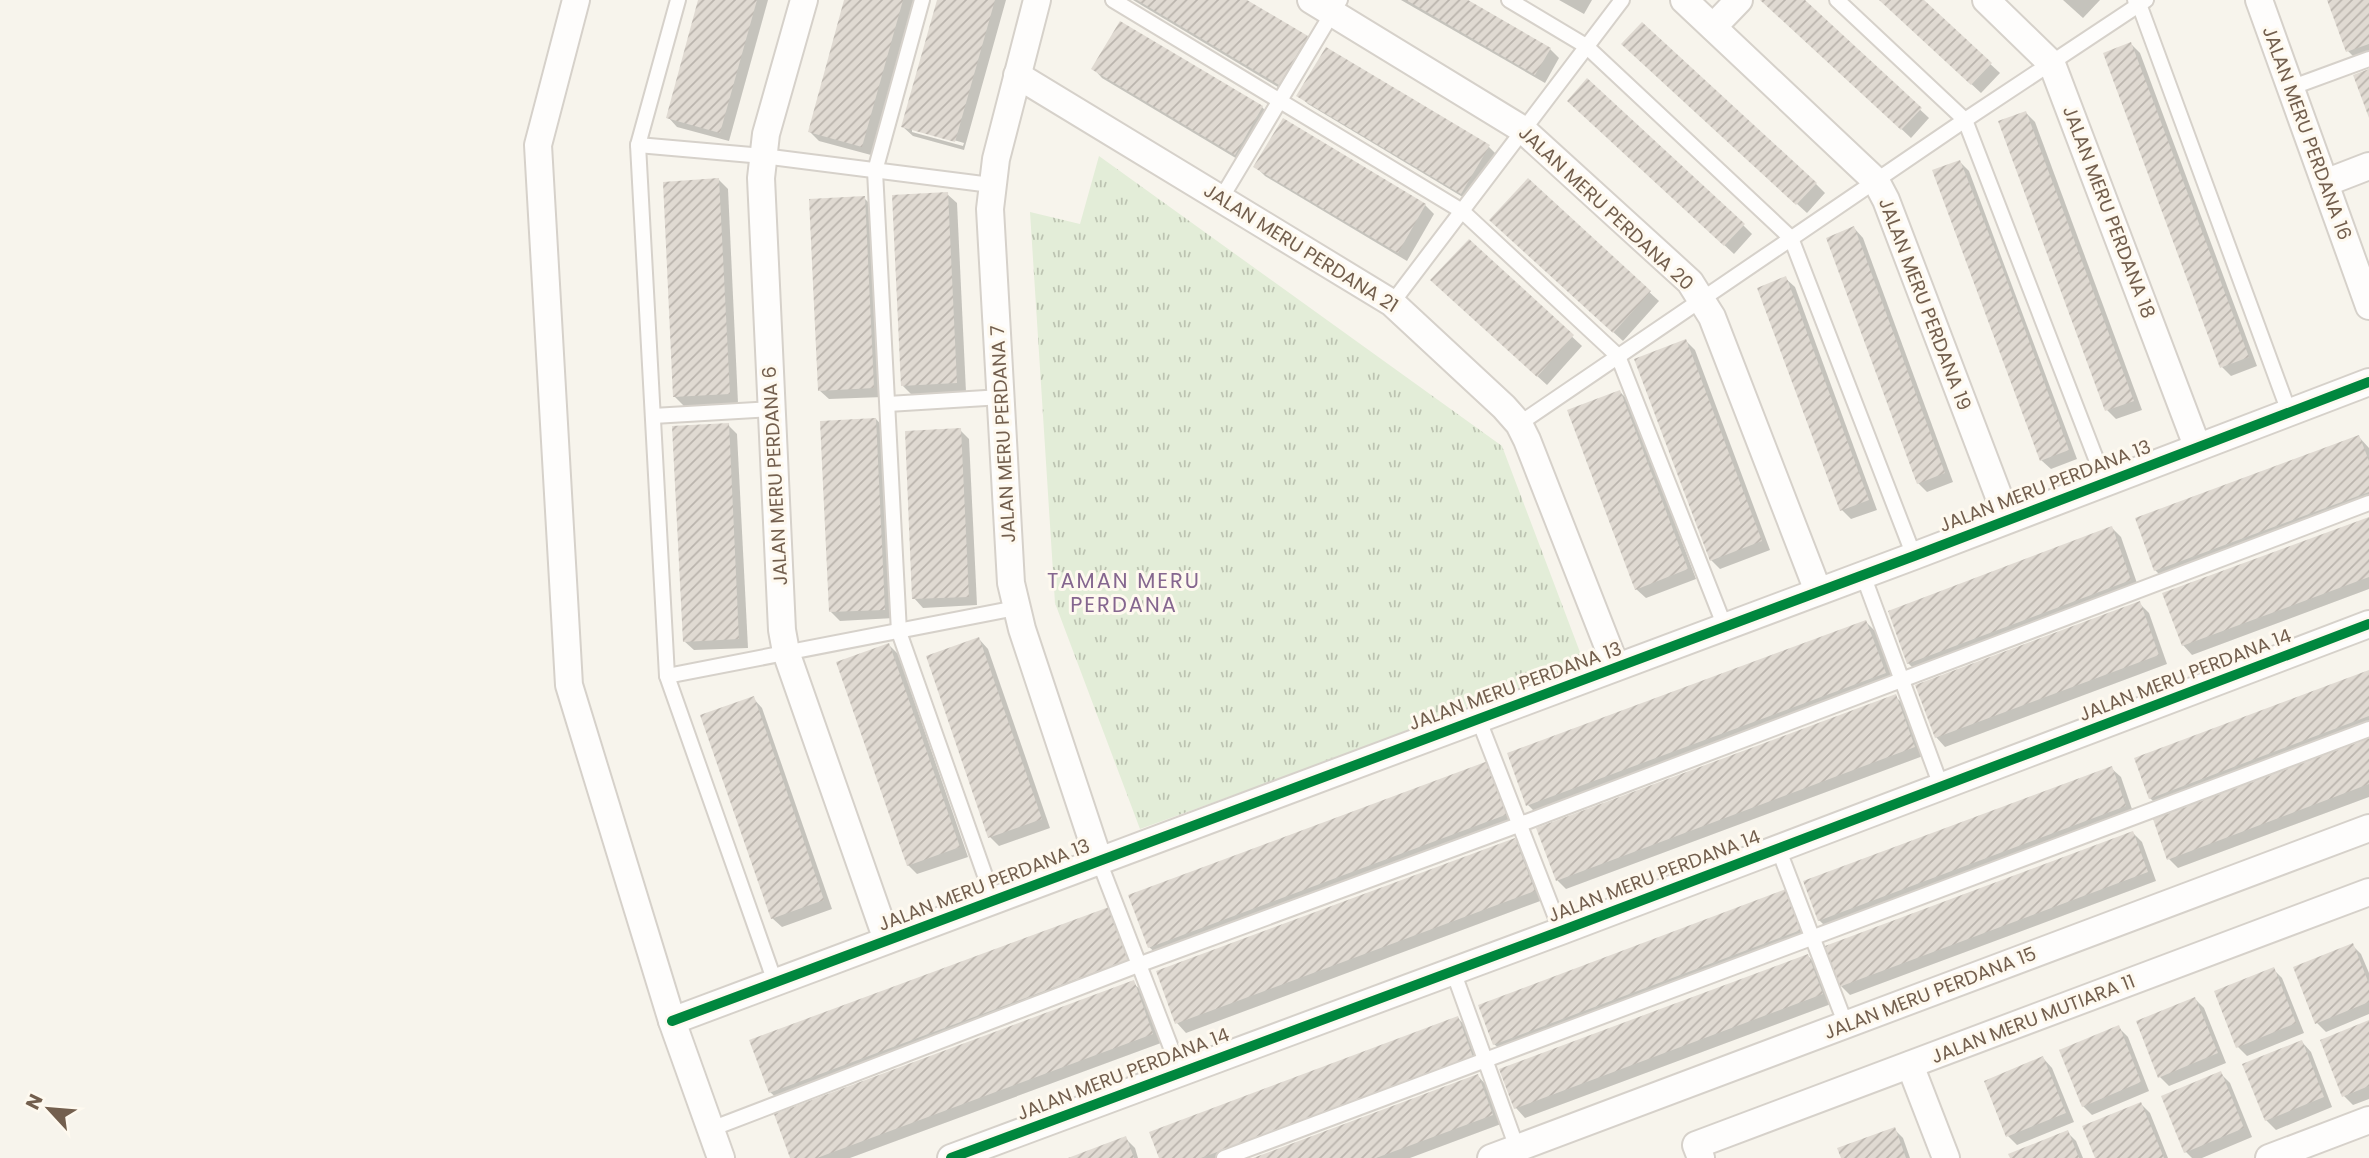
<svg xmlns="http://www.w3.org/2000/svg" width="2369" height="1158" font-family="Poppins,sans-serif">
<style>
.park{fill:url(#park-tufts)}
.shadow{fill:#0003;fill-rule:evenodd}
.building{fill:url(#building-hatch)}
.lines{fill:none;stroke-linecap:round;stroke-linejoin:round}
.lane-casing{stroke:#d6d1ca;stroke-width:18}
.street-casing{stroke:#d6d1ca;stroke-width:30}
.lane{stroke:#fefdfc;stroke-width:14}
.street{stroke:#fefdfc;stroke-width:26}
.cycleway-casing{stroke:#fef9ef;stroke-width:15}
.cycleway{stroke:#00873e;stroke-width:10}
.labels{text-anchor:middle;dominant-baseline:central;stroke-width:6;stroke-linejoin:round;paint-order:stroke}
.street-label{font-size:19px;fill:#735f4e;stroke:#fef9ef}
.neighbourhood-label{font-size:21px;letter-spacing:2px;fill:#85668f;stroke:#fef9ef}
</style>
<defs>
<pattern id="park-tufts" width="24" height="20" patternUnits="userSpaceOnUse" patternTransform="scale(1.75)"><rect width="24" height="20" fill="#e3edd8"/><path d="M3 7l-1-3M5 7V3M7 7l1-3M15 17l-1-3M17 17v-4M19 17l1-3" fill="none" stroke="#bcc3b1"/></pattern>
<pattern id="building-hatch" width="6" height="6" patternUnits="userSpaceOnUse" patternTransform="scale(1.75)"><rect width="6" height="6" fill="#e0dad2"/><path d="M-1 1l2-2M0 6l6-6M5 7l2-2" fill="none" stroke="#bab4ad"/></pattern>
</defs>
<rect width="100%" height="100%" fill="#f7f4ec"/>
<path class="park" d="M 1099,156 L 1502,446 L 1586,668 L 1140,829 L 1055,603 L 1030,212 L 1080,224 Z"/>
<g class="shadow">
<path d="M 700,0 L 768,0 L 729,141 L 677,127 L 668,117 Z"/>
<path d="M 846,0 L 914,0 L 871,155 L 819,141 L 809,131 Z"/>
<path d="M 939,0 L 1006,0 L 964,150 L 913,136 L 903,127 ZM 912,128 L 964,143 L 963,146 L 912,132 Z"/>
<path d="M 1133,0 L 1244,0 L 1307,38 L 1316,47 L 1288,93 Z"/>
<path d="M 1401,0 L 1464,0 L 1550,49 L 1559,58 L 1545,83 Z"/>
<path d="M 1559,0 L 1592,0 L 1584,14 Z"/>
<path d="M 1764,0 L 1803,0 L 1929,118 L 1911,138 Z"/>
<path d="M 1881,0 L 1921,0 L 2000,73 L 1981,93 Z"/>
<path d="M 2063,0 L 2100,0 L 2083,18 Z"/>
<path d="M 2369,0 L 2369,56 L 2357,60 L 2348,51 Z"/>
<path d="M 1120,23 L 1262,107 L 1271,117 L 1244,163 L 1102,78 L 1093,68 Z"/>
<path d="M 2131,44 L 2140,53 L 2257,366 L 2231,376 L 2222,367 Z"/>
<path d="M 1633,54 L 1816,184 L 1825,193 L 1807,213 Z"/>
<path d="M 1299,95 L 1489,147 L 1498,156 L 1471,202 L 1308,104 Z"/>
<path d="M 1578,110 L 1743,225 L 1752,234 L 1734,254 Z"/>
<path d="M 2026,113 L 2035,122 L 2142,410 L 2116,419 L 2107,410 Z"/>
<path d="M 1960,162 L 1969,171 L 2077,459 L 2051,469 L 2041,460 Z"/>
<path d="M 1256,167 L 1425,205 L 1434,214 L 1407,261 L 1265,176 Z"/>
<path d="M 719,180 L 728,189 L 738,403 L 684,406 L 675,397 Z"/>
<path d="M 1528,181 L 1659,301 L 1623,341 L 1501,229 Z"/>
<path d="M 947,194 L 957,203 L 966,392 L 912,395 L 903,386 Z"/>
<path d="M 864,198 L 873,207 L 883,397 L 829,399 L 819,390 Z"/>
<path d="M 1854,228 L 1863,238 L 1953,482 L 1927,492 L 1918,483 Z"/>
<path d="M 1469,241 L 1582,346 L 1547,385 L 1442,289 Z"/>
<path d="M 1785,278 L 1795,287 L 1877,510 L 1851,519 L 1842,510 Z"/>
<path d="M 1686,341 L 1695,350 L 1770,550 L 1720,569 L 1711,560 Z"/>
<path d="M 1620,392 L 1629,401 L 1696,579 L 1646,598 L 1636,589 Z"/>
<path d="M 876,419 L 885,429 L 894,618 L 840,621 L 831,612 Z"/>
<path d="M 728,425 L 737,434 L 748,648 L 694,650 L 684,641 Z"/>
<path d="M 960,430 L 969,439 L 977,605 L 923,608 L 914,598 Z"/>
<path d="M 2359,437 L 2369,448 L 2369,504 L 2164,579 L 2155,570 Z"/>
<path d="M 2369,519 L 2369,589 L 2192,655 L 2183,645 Z"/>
<path d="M 2112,528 L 2121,537 L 2139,589 L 1917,672 L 1908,663 Z"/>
<path d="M 2139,603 L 2149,613 L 2167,664 L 1945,747 L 1936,737 Z"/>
<path d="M 1866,622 L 1875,631 L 1894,682 L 1537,814 L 1528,805 Z"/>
<path d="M 979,639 L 988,649 L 1050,828 L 999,846 L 990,837 Z"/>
<path d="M 889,645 L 898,654 L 968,857 L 917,874 L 908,865 Z"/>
<path d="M 2369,672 L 2369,729 L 2159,807 L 2150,798 Z"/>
<path d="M 1895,696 L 1904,705 L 1923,756 L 1566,889 L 1557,880 Z"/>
<path d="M 753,698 L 762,708 L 832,909 L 782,927 L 772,918 Z"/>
<path d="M 2369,740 L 2369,797 L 2178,868 L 2169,859 Z"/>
<path d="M 1488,763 L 1516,824 L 1159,956 L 1149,947 Z"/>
<path d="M 2111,768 L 2121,777 L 2134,815 L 1829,930 L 1819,920 Z"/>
<path d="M 2133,833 L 2142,842 L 2156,881 L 1850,995 L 1841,986 Z"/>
<path d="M 1515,840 L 1524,849 L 1543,900 L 1186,1033 L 1177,1023 Z"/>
<path d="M 1786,891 L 1795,901 L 1809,939 L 1504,1053 L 1494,1044 Z"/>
<path d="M 1109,909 L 1118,918 L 1136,969 L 780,1101 L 770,1092 Z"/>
<path d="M 2352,945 L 2361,954 L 2369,973 L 2369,1014 L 2326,1032 L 2317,1023 Z"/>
<path d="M 1808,956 L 1817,965 L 1831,1004 L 1525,1118 L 1516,1108 L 1501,1070 Z"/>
<path d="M 2273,969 L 2282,978 L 2304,1033 L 2247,1056 L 2238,1047 Z"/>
<path d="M 1133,983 L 1143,992 L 1161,1043 L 850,1158 L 792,1158 Z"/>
<path d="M 2195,999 L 2204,1008 L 2226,1063 L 2169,1086 L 2160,1077 Z"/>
<path d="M 1458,1018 L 1467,1028 L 1481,1066 L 1235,1158 L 1161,1158 Z"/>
<path d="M 2369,1022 L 2369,1099 L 2353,1105 L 2344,1096 Z"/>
<path d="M 2118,1027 L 2128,1037 L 2149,1091 L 2092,1115 L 2083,1106 Z"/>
<path d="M 2302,1042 L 2311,1052 L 2332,1107 L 2276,1130 L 2266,1120 Z"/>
<path d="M 2043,1058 L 2052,1068 L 2074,1122 L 2017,1145 L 2008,1136 Z"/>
<path d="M 2220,1073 L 2230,1083 L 2252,1137 L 2202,1158 L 2192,1158 L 2186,1152 Z"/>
<path d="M 1478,1076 L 1487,1086 L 1501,1124 L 1410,1158 L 1259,1158 Z"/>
<path d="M 2141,1104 L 2150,1113 L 2168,1158 L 2096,1158 Z"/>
<path d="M 1894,1129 L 1903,1138 L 1910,1158 L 1842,1158 Z"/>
<path d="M 2067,1132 L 2076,1141 L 2083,1158 L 2011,1158 Z"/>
<path d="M 1125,1138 L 1135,1148 L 1138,1158 L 1073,1158 Z"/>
</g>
<g class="building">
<path d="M 698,0 L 757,0 L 720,133 L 666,118 Z"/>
<path d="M 844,0 L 903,0 L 862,147 L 808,132 Z"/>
<path d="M 937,0 L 995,0 L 955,142 L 901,127 Z"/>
<path d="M 1137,0 L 1247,0 L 1308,36 L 1279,85 Z"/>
<path d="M 1406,0 L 1468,0 L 1551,48 L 1535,75 Z"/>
<path d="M 1760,0 L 1805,0 L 1922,108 L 1901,130 Z"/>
<path d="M 1879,0 L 1924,0 L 1992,63 L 1971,85 Z"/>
<path d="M 2327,0 L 2369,0 L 2369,44 L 2346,52 Z"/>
<path d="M 1120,21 L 1263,106 L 1235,155 L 1091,69 Z"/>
<path d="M 1642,22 L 1817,183 L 1796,205 L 1621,44 Z"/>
<path d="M 2131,42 L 2249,357 L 2220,368 L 2103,53 Z"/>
<path d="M 1326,47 L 1490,145 L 1461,194 L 1296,96 Z"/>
<path d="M 2369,69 L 2369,118 L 2353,75 Z"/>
<path d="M 1587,78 L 1745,224 L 1724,246 L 1567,101 Z"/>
<path d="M 2026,111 L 2134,401 L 2105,411 L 1998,121 Z"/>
<path d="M 1283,118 L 1426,204 L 1398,253 L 1253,167 Z"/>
<path d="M 1960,160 L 2003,270 L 2069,450 L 2040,461 L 1932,170 Z"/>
<path d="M 719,178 L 730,394 L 673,397 L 663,182 Z"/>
<path d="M 1528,178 L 1651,291 L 1613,333 L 1489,220 Z"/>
<path d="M 948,192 L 957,383 L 901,386 L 892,195 Z"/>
<path d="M 865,196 L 874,388 L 818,391 L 809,199 Z"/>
<path d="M 1854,226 L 1945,473 L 1917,484 L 1826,238 Z"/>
<path d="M 1469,239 L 1574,335 L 1537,377 L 1430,280 Z"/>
<path d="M 1786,276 L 1869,500 L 1840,511 L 1757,288 Z"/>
<path d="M 1686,339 L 1762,541 L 1710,561 L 1634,359 Z"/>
<path d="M 1620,390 L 1688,569 L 1635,590 L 1567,410 Z"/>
<path d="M 876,418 L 885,610 L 829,612 L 820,421 Z"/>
<path d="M 729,423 L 739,639 L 683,642 L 672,426 Z"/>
<path d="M 961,428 L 969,597 L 912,599 L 905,431 Z"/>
<path d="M 2359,435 L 2369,461 L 2369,492 L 2154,571 L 2135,518 Z"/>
<path d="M 2369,517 L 2369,577 L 2182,646 L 2162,593 Z"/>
<path d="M 2112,526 L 2131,580 L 1907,664 L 1888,611 Z"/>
<path d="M 2140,601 L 2159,655 L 1935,738 L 1915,685 Z"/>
<path d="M 1866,620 L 1886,673 L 1526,806 L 1507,753 Z"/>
<path d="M 979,637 L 1042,819 L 988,838 L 926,656 Z"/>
<path d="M 889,643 L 960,847 L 907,866 L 836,662 Z"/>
<path d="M 2369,670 L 2369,716 L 2149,799 L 2134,758 Z"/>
<path d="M 1896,694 L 1915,747 L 1556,881 L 1536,828 Z"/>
<path d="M 754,696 L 824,900 L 771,919 L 700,715 Z"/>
<path d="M 2369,738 L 2369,784 L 2167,860 L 2153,819 Z"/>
<path d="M 1488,761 L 1508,814 L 1148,948 L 1128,895 Z"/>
<path d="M 2112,766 L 2126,806 L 1818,921 L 1803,881 Z"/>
<path d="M 2133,831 L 2148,872 L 1839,987 L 1825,946 Z"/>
<path d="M 1515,838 L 1535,891 L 1175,1024 L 1156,971 Z"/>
<path d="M 1786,889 L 1801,930 L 1493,1045 L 1478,1005 Z"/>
<path d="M 1109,907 L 1128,960 L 769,1093 L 749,1040 Z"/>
<path d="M 2353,943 L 2369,984 L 2369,1002 L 2315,1024 L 2293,967 Z"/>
<path d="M 1808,954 L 1823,994 L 1514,1109 L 1499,1069 Z"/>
<path d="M 2274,967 L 2296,1023 L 2236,1048 L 2214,991 Z"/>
<path d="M 1134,980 L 1153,1034 L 817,1158 L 790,1158 L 774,1114 Z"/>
<path d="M 2195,997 L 2218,1053 L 2158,1078 L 2136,1021 Z"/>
<path d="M 1458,1016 L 1473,1057 L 1201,1158 L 1159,1158 L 1149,1132 Z"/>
<path d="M 2369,1020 L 2369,1086 L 2342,1097 L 2320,1040 Z"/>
<path d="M 2119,1025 L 2141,1082 L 2082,1107 L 2059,1050 Z"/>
<path d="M 2302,1040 L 2324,1097 L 2265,1121 L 2242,1064 Z"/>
<path d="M 2043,1056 L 2066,1113 L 2006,1137 L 1984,1081 Z"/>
<path d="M 2221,1071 L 2244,1128 L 2184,1153 L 2161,1096 Z"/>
<path d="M 1478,1074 L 1493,1115 L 1376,1158 L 1253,1158 Z"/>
<path d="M 2141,1102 L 2164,1158 L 2095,1158 L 2082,1126 Z"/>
<path d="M 1895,1127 L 1906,1158 L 1841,1158 L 1837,1148 Z"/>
<path d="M 2068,1130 L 2079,1158 L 2010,1158 L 2008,1154 Z"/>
<path d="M 1126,1136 L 1134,1158 L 1068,1158 Z"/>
</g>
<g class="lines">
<defs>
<g id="lane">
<path d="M 678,0 L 638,145 L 667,676 L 775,982"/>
<path d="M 922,0 L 875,171 L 899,632 L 994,901"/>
<path d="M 1113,0 L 1462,211 L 1618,356 L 1725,627"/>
<path d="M 1509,0 L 1586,46 L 1791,238 L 1914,556"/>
<path d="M 1837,0 L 1965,120 L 2105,482"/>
<path d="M 2135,0 L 2139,4 L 2289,412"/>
<path d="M 2290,88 L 2369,59"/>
<path d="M 638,145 L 763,156 L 991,185"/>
<path d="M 1222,197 L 1340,0"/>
<path d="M 1392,303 L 1622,0"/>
<path d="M 888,404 L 1002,397"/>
<path d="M 653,416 L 772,409"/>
<path d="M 1519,424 L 1965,120 L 2146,0"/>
<path d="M 1863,575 L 1941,786"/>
<path d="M 667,676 L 1016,608"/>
<path d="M 1478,718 L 1561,931"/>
<path d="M 1778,848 L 1846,1025"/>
<path d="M 1099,861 L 1180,1071"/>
<path d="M 1453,971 L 1517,1148"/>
<path d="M 711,1129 L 1138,965 L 1521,824 L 2369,503"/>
<path d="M 1224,1158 L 2369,729"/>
</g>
<g id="street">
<path d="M 576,0 L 538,145 L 569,685 L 672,1021 L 721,1158"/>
<path d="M 804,0 L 766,134 L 761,178 L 782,630 L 786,652 L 887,940"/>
<path d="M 1037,0 L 996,159 L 990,209 L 1011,583 L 1022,629 L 1099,861"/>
<path d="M 1311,0 L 1522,129 L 1690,282 L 1712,317 L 1818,591"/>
<path d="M 1684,0 L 1876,181 L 1886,200 L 2007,518"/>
<path d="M 1986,0 L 2052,64 L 2197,446"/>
<path d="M 2259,0 L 2369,306"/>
<path d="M 1713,27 L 1739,0"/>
<path d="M 1017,75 L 1392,303 L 1504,407 L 1519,424 L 1527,440 L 1616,667"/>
<path d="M 2325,183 L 2369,166"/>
<path d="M 672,1021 L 1914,556 L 2369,382"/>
<path d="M 1910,1065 L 1946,1158"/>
<path d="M 951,1158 L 1561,931 L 2369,624"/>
<path d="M 1491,1158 L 2369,828"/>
<path d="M 1701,1158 L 1696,1145 L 2369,892"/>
<path d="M 2269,1158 L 2369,1120"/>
</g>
</defs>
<use href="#lane" class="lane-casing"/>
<use href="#street" class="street-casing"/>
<use href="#lane" class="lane"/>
<use href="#street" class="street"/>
<defs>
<g id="cycleway">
<path d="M 672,1021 L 1914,556 L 2369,382"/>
<path d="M 951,1158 L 1561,931 L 2369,624"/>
</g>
</defs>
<use href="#cycleway" class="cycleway-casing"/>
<use href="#cycleway" class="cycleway"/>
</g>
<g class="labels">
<g class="street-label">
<text transform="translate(2307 133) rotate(70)">JALAN MERU PERDANA 16</text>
<text transform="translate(1606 208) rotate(43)">JALAN MERU PERDANA 20</text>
<text transform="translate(2109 212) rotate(69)">JALAN MERU PERDANA 18</text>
<text transform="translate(1301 248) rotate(32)">JALAN MERU PERDANA 21</text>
<text transform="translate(1925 304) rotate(69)">JALAN MERU PERDANA 19</text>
<text transform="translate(1003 434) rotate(-93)">JALAN MERU PERDANA 7</text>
<text transform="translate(775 476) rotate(-93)">JALAN MERU PERDANA 6</text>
<text transform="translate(2045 486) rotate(-21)">JALAN MERU PERDANA 13</text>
<text transform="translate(2185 675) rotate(-21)">JALAN MERU PERDANA 14</text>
<text transform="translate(1515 686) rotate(-20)">JALAN MERU PERDANA 13</text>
<text transform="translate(1654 876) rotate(-21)">JALAN MERU PERDANA 14</text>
<text transform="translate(984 885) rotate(-21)">JALAN MERU PERDANA 13</text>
<text transform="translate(1930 993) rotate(-21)">JALAN MERU PERDANA 15</text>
<text transform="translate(2033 1019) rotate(-21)">JALAN MERU MUTIARA 11</text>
<text transform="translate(1123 1074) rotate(-21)">JALAN MERU PERDANA 14</text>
</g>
<g class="neighbourhood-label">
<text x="1124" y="580">TAMAN MERU<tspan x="1124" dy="24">PERDANA</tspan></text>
</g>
</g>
<g transform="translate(49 1109) rotate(296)" stroke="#fef9ef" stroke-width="5" paint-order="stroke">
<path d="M0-5L12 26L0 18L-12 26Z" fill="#735f4e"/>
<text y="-10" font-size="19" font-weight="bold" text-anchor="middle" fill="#735f4e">N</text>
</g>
</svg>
